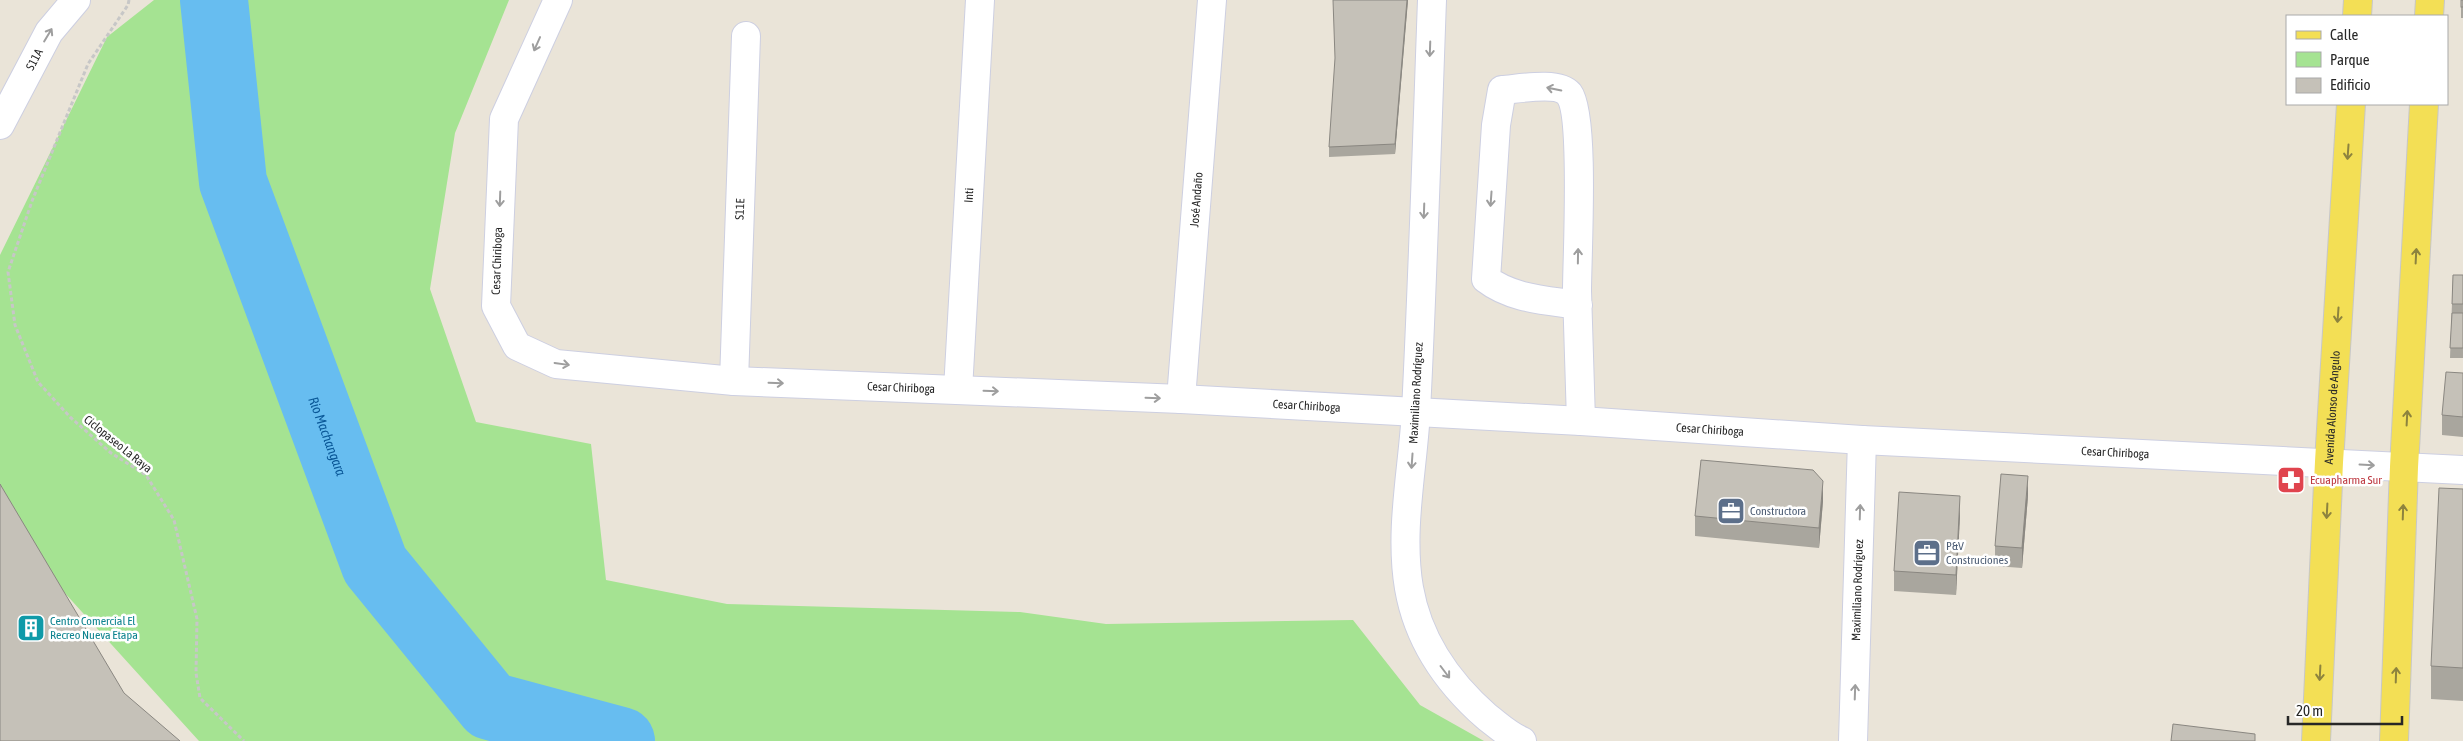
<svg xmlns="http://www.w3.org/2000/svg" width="2463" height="741" font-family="'Asap Condensed',sans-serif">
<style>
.green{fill:#a5e392}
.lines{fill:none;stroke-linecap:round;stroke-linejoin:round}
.river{stroke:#67bdf0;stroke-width:68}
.minor-casing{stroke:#cdcfe1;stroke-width:30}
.major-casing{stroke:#c7c7c7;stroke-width:30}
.path{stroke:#c7c7c7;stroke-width:3;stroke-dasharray:4 2.5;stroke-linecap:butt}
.minor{stroke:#fff;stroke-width:28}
.major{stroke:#f3df55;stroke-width:28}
.wall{fill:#a9a69e}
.shaded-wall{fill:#8a8781}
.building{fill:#c5c1b8;stroke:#8a8781}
.oneway{stroke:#9e9e9e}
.oneway2{stroke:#8d833e}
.labels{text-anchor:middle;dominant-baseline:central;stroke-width:5;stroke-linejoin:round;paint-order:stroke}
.street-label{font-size:12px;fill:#272727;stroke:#fff}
.health-label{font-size:12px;fill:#be3a42;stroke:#fff;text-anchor:start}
.service-label{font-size:12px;fill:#4e5e75;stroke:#fff;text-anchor:start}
.culture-label{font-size:12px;fill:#0d838f;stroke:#fff;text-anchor:start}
.water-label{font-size:14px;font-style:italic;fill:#0a5898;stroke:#fff}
</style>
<rect width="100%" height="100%" fill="#eae4d8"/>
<path class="green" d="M 154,0 L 509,0 L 455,133 L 430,289 L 476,422 L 591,444 L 606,580 L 727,604 L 1020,612 L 1106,624 L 1353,620 L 1420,705 L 1484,741 L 199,741 L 53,580 L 0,488 L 0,255 L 107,37 Z"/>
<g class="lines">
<path class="river" id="s1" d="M 214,0 L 233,182 L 375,565 L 490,706 L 621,741"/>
<defs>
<g id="minor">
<path id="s2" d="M 558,0 L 504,119 L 496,306 L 517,346 L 556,364 L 734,381 L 1181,399 L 1581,421 L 1862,440 L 2463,470"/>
<path d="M 1432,0 C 1427,137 1423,274 1416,411 C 1413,468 1399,530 1409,588 C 1418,640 1448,683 1487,717 C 1499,726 1508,735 1522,741"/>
<path id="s3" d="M 0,125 L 49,32 L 76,0"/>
<path d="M 1578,305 C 1546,300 1512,299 1486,279 L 1496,125 L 1502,90 C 1518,89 1558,81 1569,94 C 1585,115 1577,257 1577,291 C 1578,334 1580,377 1581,421"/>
<path id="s4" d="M 734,381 L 746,36"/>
<path id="s5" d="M 958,390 L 980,0"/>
<path id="s6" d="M 1181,399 L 1212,0"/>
<path id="s7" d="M 1853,741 L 1862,440"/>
</g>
<g id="major">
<path d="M 2357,16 L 2358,0"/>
<path d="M 2429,16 L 2430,0"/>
<path id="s8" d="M 2316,741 L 2329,462 L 2351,104"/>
<path d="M 2394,741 L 2404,467 L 2424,104"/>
</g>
</defs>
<use href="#minor" class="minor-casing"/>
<use href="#major" class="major-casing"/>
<path class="path" d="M 129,0 L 128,5 L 88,64 L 32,201 L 8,272 L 15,325 L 38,382 L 70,417 L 111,453 L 146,475 L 174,520 L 197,619 L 196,673 L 200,698 L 244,741"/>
<use href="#minor" class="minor"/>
<use href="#major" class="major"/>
</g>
<g class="wall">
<path d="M 1408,0 L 1395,154 L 1329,157 L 1329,147 Z"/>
<rect x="2461" y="0" width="2" height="18"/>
<path d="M 2453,275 L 2463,275 L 2463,358 L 2450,358 Z"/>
<path d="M 2463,373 L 2463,437 L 2442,435 L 2442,415 Z"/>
<path d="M 2463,489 L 2463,701 L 2431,699 L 2431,666 Z"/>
<path d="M 2028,496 L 2022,568 L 1995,566 L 1995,546 Z"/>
<path d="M 1823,501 L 1819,548 L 1695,536 L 1695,516 Z"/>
<path d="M 1960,515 L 1956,595 L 1894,591 L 1894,571 Z"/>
</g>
<g class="shaded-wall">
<path d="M 1407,0 L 1408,0 L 1395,154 L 1395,144 Z"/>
<path d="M 2028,476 L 2028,496 L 2022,568 L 2022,548 Z"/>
<path d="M 1823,481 L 1823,501 L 1819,548 L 1819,528 Z"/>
<path d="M 1960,496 L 1960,515 L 1956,595 L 1956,575 Z"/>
</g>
<g class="building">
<path d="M 1333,0 L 1407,0 L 1395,144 L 1329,147 L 1335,58 Z"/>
<rect x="2461" y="0" width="2" height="7"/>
<path d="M 2453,275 L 2463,275 L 2463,304 L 2452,304 Z"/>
<path d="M 2452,313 L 2463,313 L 2463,348 L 2450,348 Z"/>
<path d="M 2446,372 L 2463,373 L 2463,417 L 2442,415 Z"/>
<path d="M 1701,460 L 1813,470 L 1823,481 L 1819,528 L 1695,516 Z"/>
<path d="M 2001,474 L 2028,476 L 2022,548 L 1995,546 Z"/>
<path d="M 0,484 L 124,693 L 180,741 L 0,741 Z"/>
<path d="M 2439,488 L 2463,489 L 2463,668 L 2431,666 Z"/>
<path d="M 1899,492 L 1960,496 L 1956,575 L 1894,571 Z"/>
<path d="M 2173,724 L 2255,734 L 2255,741 L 2171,741 Z"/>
</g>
<defs><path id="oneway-shaft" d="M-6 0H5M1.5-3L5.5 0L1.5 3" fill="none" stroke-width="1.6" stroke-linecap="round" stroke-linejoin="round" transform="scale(1.25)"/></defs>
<g class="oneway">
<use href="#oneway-shaft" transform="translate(48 35) rotate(-59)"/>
<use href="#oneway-shaft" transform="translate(537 44) rotate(114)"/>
<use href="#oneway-shaft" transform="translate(1430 49) rotate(92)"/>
<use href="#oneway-shaft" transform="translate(1554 89) rotate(-168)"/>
<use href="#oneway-shaft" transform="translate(500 199) rotate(92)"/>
<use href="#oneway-shaft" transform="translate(1491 199) rotate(94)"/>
<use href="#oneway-shaft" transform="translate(1424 211) rotate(92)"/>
<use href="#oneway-shaft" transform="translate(1578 256) rotate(-89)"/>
<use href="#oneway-shaft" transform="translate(562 364) rotate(8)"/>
<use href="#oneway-shaft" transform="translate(776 383) rotate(2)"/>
<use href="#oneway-shaft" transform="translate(991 391) rotate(2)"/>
<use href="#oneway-shaft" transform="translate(1153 398) rotate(2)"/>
<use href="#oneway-shaft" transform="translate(1412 461) rotate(94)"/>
<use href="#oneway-shaft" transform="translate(2367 465) rotate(3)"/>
<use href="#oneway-shaft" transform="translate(1860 512) rotate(-88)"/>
<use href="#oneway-shaft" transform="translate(1445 672) rotate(53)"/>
<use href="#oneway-shaft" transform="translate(1855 692) rotate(-88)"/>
</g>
<g class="oneway2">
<use href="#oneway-shaft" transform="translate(2348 152) rotate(94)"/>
<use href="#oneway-shaft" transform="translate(2416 256) rotate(-87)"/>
<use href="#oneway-shaft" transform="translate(2338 315) rotate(94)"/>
<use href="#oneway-shaft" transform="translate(2407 418) rotate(-87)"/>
<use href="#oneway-shaft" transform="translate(2327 511) rotate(93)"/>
<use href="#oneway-shaft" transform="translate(2403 512) rotate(-88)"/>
<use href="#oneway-shaft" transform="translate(2320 673) rotate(93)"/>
<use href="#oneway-shaft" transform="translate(2396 675) rotate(-88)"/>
</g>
<defs>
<symbol id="pharmacy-square" viewBox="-11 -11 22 22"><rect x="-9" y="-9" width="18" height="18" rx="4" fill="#e0444e" stroke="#fff"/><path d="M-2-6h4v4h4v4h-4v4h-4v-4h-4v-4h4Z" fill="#fff"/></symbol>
<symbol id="office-square" viewBox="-11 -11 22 22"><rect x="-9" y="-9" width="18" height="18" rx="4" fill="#5c6f8a" stroke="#fff"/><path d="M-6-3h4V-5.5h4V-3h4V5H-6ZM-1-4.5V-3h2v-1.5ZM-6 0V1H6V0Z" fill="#fff"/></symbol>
<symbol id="building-square" viewBox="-11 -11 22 22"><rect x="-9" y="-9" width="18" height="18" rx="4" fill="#0f9aa8" stroke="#fff"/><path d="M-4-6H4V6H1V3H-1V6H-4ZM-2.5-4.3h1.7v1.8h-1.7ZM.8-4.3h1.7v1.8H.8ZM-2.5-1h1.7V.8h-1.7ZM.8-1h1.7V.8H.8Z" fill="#fff"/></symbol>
</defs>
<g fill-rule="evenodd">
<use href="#pharmacy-square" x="2275" y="464" width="32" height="32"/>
<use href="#office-square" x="1715" y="495" width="32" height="32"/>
<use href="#office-square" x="1911" y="537" width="32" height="32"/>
<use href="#building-square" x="15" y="612" width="32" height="32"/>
</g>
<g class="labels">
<g class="street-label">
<text stroke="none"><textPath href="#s3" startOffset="74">S11A</textPath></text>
<text stroke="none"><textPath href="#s5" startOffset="195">Inti</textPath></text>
<text stroke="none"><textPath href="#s6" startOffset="200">José Andaño</textPath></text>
<text stroke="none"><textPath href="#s4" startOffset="172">S11E</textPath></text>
<text transform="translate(497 261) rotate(-88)">Cesar Chiriboga</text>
<text stroke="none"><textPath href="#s2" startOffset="752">Cesar Chiriboga</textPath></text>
<text transform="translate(1416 393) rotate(-87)">Maximiliano Rodríguez</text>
<text stroke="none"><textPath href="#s2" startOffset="1158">Cesar Chiriboga</textPath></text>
<text stroke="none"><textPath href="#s8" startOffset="334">Avenida Alonso de Angulo</textPath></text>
<text stroke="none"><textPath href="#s2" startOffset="1562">Cesar Chiriboga</textPath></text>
<text transform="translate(118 444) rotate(39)">Ciclopaseo La Raya</text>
<text stroke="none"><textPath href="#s2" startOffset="1968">Cesar Chiriboga</textPath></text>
<text stroke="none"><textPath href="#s7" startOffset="151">Maximiliano Rodríguez</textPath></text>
</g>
<g class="health-label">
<text x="2310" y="480">Ecuapharma Sur</text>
</g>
<g class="service-label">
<text x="1750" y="511">Constructora</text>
<text x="1946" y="546">P&amp;V<tspan x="1946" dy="14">Construciones</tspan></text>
</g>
<g class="culture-label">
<text x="50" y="621">Centro Comercial El<tspan x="50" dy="14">Recreo Nueva Etapa</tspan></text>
</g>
<g class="water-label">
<text stroke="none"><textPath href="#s1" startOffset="454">Rio Machangara</textPath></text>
</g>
</g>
<rect x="2286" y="15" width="162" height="90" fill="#ffffff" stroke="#a9a9a9"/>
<rect x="2296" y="31" width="25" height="8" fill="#f3df55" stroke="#a9a9a9"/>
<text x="2330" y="40" font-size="15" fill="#272727">Calle</text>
<rect x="2296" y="52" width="25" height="15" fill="#a5e392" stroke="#a9a9a9"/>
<text x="2330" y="65" font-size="15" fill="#272727">Parque</text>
<rect x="2296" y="78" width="25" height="15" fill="#c5c1b8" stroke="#a9a9a9"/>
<text x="2330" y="90" font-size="15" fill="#272727">Edificio</text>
<path d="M2288 716v8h114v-8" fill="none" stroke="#272727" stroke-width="2.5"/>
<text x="2296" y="716" font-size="15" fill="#272727" stroke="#ffffff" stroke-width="4" paint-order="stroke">20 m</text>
</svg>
